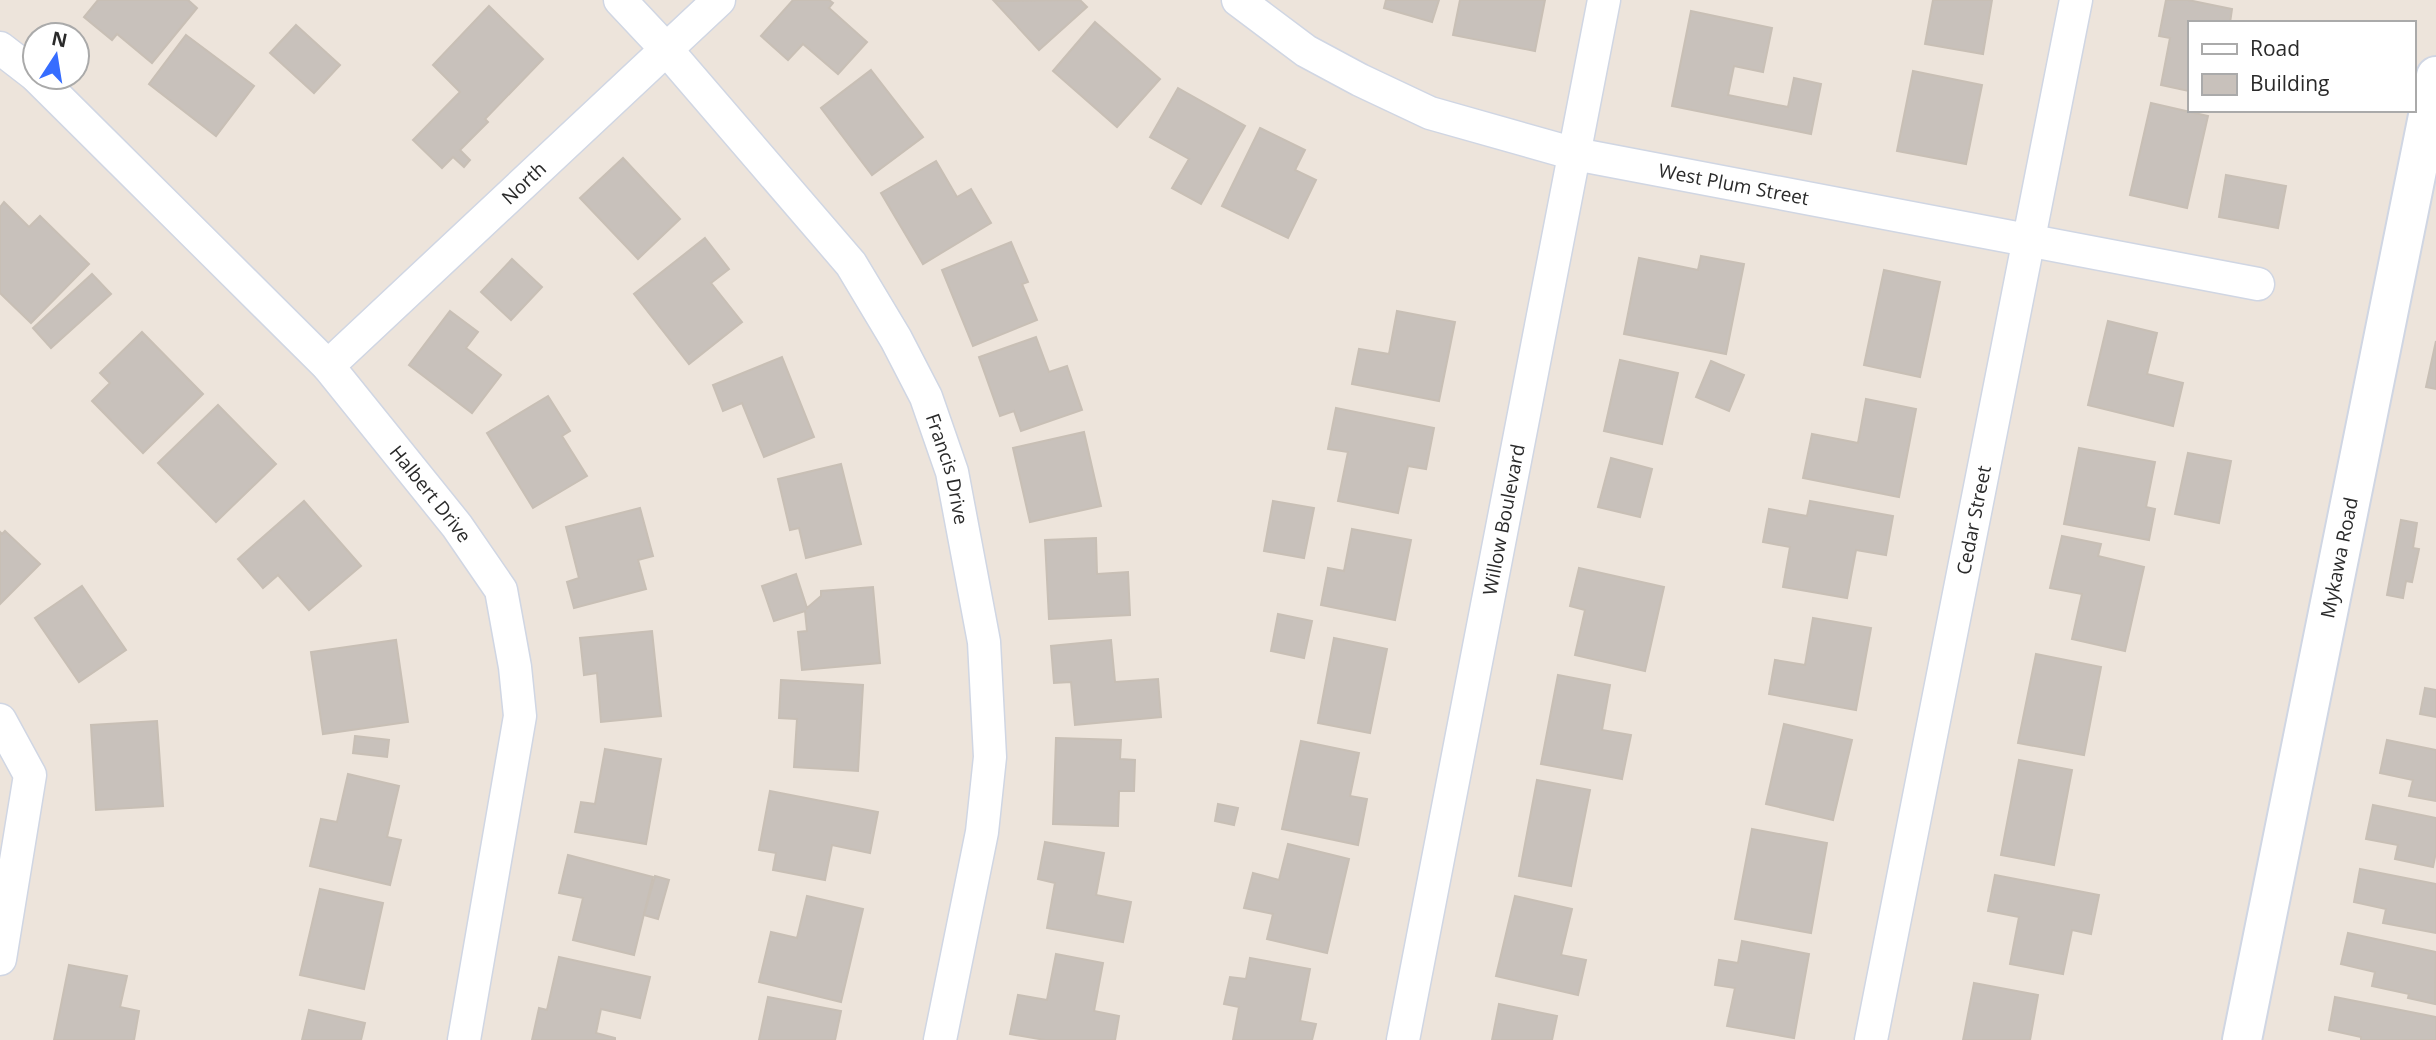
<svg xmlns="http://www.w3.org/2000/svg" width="2436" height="1040" font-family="'Open Sans',sans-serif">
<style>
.building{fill:#c8c1bb;stroke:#c8bfb5;stroke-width:2}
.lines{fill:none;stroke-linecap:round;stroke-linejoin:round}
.minor-casing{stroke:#d0d6e3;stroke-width:35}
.secondary-casing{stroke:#d0d6e3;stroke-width:42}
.minor{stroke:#fff;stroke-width:32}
.secondary{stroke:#fff;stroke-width:38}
.labels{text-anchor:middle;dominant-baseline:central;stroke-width:6;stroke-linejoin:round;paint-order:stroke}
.street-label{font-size:19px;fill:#2a2a2a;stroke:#fff}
</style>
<rect width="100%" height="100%" fill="#ede4db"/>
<g class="building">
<path d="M 98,0 L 188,0 L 197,8 L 152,63 L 117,34 L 112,40 L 84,17 Z"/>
<path d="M 793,0 L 829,0 L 833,3 L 829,8 L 867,42 L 838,74 L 803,44 L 788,60 L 761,36 Z"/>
<path d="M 1080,0 L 1087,7 L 1039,50 L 994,1 Z"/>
<path d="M 1386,0 L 1439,0 L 1432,22 L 1384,8 Z"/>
<path d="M 1460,0 L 1545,0 L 1535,51 L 1453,35 Z"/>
<path d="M 1933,0 L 1992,0 L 1983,54 L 1925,44 Z"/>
<path d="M 2166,0 L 2188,0 L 2232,9 L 2230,23 L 2189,23 L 2189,91 L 2161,85 L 2170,38 L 2159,36 Z"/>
<path d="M 489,6 L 543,59 L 485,119 L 488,122 L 460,150 L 470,160 L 464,167 L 453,157 L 442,168 L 413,140 L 460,92 L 433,65 Z"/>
<path d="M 1691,11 L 1772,28 L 1763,72 L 1734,66 L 1728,95 L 1788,107 L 1794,78 L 1821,84 L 1811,134 L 1672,106 Z"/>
<path d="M 1095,22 L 1160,79 L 1117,127 L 1053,71 Z"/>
<path d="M 296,25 L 340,65 L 314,93 L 270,53 Z"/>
<path d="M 186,35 L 254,86 L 216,136 L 149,84 Z"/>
<path d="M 871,70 L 923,137 L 872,175 L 821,108 Z"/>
<path d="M 1913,71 L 1982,85 L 1966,164 L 1897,151 Z"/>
<path d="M 1178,88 L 1245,126 L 1201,204 L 1172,188 L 1189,159 L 1150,137 Z"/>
<path d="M 2151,103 L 2208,116 L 2187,208 L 2130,195 Z"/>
<path d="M 1260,128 L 1305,150 L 1295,170 L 1316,180 L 1288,238 L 1222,206 Z"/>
<path d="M 623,158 L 680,219 L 638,259 L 580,198 Z"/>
<path d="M 936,161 L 957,197 L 971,189 L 991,223 L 923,264 L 881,193 Z"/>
<path d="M 2226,175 L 2286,186 L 2278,228 L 2219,217 Z"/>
<path d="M 4,202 L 29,227 L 40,216 L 89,264 L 31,323 L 0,293 L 0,207 Z"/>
<path d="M 705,238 L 729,269 L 711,283 L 742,322 L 689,364 L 634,294 Z"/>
<path d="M 1011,242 L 1028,282 L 1022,284 L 1037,320 L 973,346 L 942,270 Z"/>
<path d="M 1701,256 L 1744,264 L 1726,354 L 1624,334 L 1639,258 L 1698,270 Z"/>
<path d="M 512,259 L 542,287 L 511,320 L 481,292 Z"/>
<path d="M 1884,270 L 1940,282 L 1920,377 L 1864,365 Z"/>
<path d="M 92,274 L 111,294 L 51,348 L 33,328 Z"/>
<path d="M 450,311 L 478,332 L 466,348 L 501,375 L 472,413 L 409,365 Z"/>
<path d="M 1397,311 L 1455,322 L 1439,401 L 1352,384 L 1359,349 L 1389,354 Z"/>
<path d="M 2108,321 L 2157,333 L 2147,374 L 2183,383 L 2173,426 L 2088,405 Z"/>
<path d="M 142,332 L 203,394 L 143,453 L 92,401 L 110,383 L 100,373 Z"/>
<path d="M 1036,337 L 1049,372 L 1067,366 L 1082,410 L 1021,431 L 1014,411 L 1000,416 L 979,357 Z"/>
<path d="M 2436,341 L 2436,389 L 2426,387 Z"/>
<path d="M 782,357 L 814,437 L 764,457 L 742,403 L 723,411 L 713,385 Z"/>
<path d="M 1620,360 L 1678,373 L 1662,444 L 1604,431 Z"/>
<path d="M 1711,361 L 1744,375 L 1729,411 L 1696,397 Z"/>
<path d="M 548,396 L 570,431 L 562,436 L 587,476 L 533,508 L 487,433 Z"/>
<path d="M 1866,399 L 1916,409 L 1899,497 L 1803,478 L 1812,434 L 1858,443 Z"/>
<path d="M 218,405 L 276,464 L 216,522 L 158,463 Z"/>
<path d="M 1336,408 L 1434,428 L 1426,469 L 1408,466 L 1398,513 L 1338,501 L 1348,452 L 1328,449 Z"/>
<path d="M 1084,432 L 1101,506 L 1030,522 L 1013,448 Z"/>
<path d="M 2079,448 L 2155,462 L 2146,507 L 2155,509 L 2149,540 L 2064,524 Z"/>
<path d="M 2188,453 L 2231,461 L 2219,523 L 2175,514 Z"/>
<path d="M 1611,458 L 1652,469 L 1640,517 L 1598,507 Z"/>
<path d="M 841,464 L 861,544 L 806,558 L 799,528 L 790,530 L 778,479 Z"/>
<path d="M 304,501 L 361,566 L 309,610 L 278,575 L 263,588 L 238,559 Z"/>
<path d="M 1273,501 L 1314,508 L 1304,558 L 1264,551 Z"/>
<path d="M 1810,501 L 1893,516 L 1886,555 L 1856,550 L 1847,598 L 1783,587 L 1790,547 L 1763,542 L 1769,509 L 1807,516 Z"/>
<path d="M 640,508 L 653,556 L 638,560 L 646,589 L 574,608 L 567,582 L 579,578 L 566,527 Z"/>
<path d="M 2401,520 L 2417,523 L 2413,548 L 2419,549 L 2412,582 L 2406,581 L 2403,598 L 2387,595 Z"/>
<path d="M 1352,529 L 1411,540 L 1395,620 L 1321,605 L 1328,568 L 1344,571 Z"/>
<path d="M 5,531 L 40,564 L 0,604 L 0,532 L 2,534 Z"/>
<path d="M 2062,536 L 2101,544 L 2098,556 L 2144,567 L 2125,651 L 2072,639 L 2082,594 L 2050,588 Z"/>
<path d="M 1096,538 L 1097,574 L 1128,572 L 1130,615 L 1049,619 L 1045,540 Z"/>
<path d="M 1579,568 L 1664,587 L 1645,671 L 1575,655 L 1585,610 L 1570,606 Z"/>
<path d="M 796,574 L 807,608 L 821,596 L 821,591 L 873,587 L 880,663 L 802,670 L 798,632 L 807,631 L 805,611 L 774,621 L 762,586 Z"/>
<path d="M 82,586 L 126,650 L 79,682 L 35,618 Z"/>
<path d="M 1278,614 L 1312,621 L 1304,658 L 1271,651 Z"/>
<path d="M 1813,618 L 1871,628 L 1856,710 L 1769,694 L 1775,660 L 1805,665 Z"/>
<path d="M 652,631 L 661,716 L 601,722 L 597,673 L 584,675 L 580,638 Z"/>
<path d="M 1334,638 L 1387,649 L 1370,733 L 1318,723 Z"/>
<path d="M 396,640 L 408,722 L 323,734 L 311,652 Z"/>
<path d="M 1111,640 L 1115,682 L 1158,679 L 1161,717 L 1075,725 L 1071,682 L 1054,683 L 1051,646 Z"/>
<path d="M 2036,654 L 2101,667 L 2084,755 L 2018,743 Z"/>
<path d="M 1558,675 L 1610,685 L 1602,730 L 1631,735 L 1622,779 L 1541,764 Z"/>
<path d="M 781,680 L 863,685 L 858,771 L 794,767 L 797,719 L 779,718 Z"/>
<path d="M 2425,688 L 2436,690 L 2436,717 L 2420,714 Z"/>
<path d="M 157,721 L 163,806 L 96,810 L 91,725 Z"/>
<path d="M 1784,724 L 1852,740 L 1833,820 L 1766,804 Z"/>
<path d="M 355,736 L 389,740 L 387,757 L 353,753 Z"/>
<path d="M 1056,738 L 1121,740 L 1120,759 L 1135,760 L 1134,791 L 1119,791 L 1118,826 L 1053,824 Z"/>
<path d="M 2387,740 L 2436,750 L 2436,801 L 2409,796 L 2413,780 L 2380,773 Z"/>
<path d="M 1301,741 L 1359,753 L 1350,796 L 1367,799 L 1358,845 L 1282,829 Z"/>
<path d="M 605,749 L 661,759 L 646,844 L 575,832 L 581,802 L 595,804 Z"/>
<path d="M 2019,760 L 2072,770 L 2054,865 L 2001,855 Z"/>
<path d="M 348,774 L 399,786 L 387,837 L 401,840 L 390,885 L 310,866 L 321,819 L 337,822 Z"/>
<path d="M 1537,780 L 1590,790 L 1571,886 L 1519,876 Z"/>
<path d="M 770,791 L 878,812 L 870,853 L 832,845 L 825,880 L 773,870 L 776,853 L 759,850 Z"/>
<path d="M 1218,804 L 1238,808 L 1234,825 L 1215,821 Z"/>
<path d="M 2373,805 L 2436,818 L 2436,852 L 2433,867 L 2395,859 L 2398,845 L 2366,839 Z"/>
<path d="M 1752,829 L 1827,843 L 1811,933 L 1735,919 Z"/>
<path d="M 1045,842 L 1104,853 L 1096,895 L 1131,902 L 1123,942 L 1047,928 L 1055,883 L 1038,879 Z"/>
<path d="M 1288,844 L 1349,859 L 1327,953 L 1267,939 L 1273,914 L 1244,908 L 1253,873 L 1279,880 Z"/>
<path d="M 568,855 L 653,877 L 634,955 L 573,940 L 583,898 L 559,893 Z"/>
<path d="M 2360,869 L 2436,884 L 2436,933 L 2383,923 L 2386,909 L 2354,902 Z"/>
<path d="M 1995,875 L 2099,895 L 2091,934 L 2072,930 L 2063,974 L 2010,964 L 2019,917 L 1988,911 Z"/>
<path d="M 655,876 L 669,880 L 658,919 L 644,915 Z"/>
<path d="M 320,889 L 383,903 L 364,989 L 300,975 Z"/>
<path d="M 807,896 L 863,909 L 841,1002 L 759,982 L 771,932 L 797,938 Z"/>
<path d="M 1515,896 L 1572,909 L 1561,955 L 1586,960 L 1578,995 L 1496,976 Z"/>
<path d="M 2348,933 L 2436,952 L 2435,1004 L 2408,998 L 2409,994 L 2372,986 L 2375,972 L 2341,964 Z"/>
<path d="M 1742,941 L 1809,954 L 1794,1038 L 1727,1026 L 1735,988 L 1715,985 L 1719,960 L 1738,963 Z"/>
<path d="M 1056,954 L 1103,963 L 1094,1011 L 1119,1016 L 1115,1040 L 1045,1040 L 1010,1034 L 1018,995 L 1047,1000 Z"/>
<path d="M 559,957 L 650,977 L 640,1018 L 601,1009 L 596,1033 L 615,1038 L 615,1040 L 532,1040 L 539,1008 L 547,1010 Z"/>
<path d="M 1250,958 L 1310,969 L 1300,1021 L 1316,1024 L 1312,1040 L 1233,1040 L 1239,1007 L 1224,1004 L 1230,977 L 1246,979 Z"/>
<path d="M 69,965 L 127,976 L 120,1007 L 139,1011 L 134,1040 L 54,1040 Z"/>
<path d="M 1974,983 L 2038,995 L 2030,1040 L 1963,1040 Z"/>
<path d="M 768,997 L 841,1011 L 835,1040 L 759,1040 Z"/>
<path d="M 2335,997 L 2436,1017 L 2436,1040 L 2361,1040 L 2361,1037 L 2329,1030 Z"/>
<path d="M 1499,1004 L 1557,1016 L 1552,1040 L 1492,1040 Z"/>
<path d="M 309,1010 L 365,1023 L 361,1040 L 302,1040 Z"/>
</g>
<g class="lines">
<defs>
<g id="minor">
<path id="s1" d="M 620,0 L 666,49 L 851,264 L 896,339 L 926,397 L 952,472 L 984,642 L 990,757 L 982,832 L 940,1040"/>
<path id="s2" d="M 1238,0 L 1306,51 L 1360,80 L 1430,113 L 1575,154 L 2258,284"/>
<path d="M 0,48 L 35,75"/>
<path id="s3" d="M 37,77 L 328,366 L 457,526 L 501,590 L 515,667 L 520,716 L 464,1040"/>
<path id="s4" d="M 328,366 L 719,0"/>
<path d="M 0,720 L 30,775 L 0,959"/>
<path id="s5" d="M 1403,1040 L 1604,0"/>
<path id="s6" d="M 1871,1040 L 2076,0"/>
</g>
<g id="secondary">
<path id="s7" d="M 2242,1040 L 2436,76"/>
</g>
</defs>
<use href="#minor" class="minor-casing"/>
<use href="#secondary" class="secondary-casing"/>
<use href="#minor" class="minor"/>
<use href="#secondary" class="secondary"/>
</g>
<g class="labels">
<g class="street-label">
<text stroke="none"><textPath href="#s4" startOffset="268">North</textPath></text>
<text stroke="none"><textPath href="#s2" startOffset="536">West Plum Street</textPath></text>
<text stroke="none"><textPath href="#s1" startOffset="579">Francis Drive</textPath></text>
<text stroke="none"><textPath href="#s3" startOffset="574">Halbert Drive</textPath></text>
<text stroke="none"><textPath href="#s5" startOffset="530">Willow Boulevard</textPath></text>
<text stroke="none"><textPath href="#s6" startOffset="530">Cedar Street</textPath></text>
<text stroke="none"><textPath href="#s7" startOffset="492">Mykawa Road</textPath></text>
</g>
</g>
<rect x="2188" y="21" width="228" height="91" fill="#ffffff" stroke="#aaaaaa" stroke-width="2"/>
<rect x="2202" y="44" width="35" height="10" fill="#ffffff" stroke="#aaaaaa" stroke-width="2"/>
<text x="2250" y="56" font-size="21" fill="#2a2a2a">Road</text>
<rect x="2202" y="74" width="35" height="21" fill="#c8c1bb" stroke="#aaaaaa" stroke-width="2"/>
<text x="2250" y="91" font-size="21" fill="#2a2a2a">Building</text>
<g transform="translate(56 56) rotate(12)"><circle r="33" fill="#ffffff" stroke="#aaaaaa" stroke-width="2"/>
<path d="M0-5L12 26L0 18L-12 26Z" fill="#366dff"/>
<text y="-10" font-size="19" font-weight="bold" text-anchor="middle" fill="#2a2a2a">N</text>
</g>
</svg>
